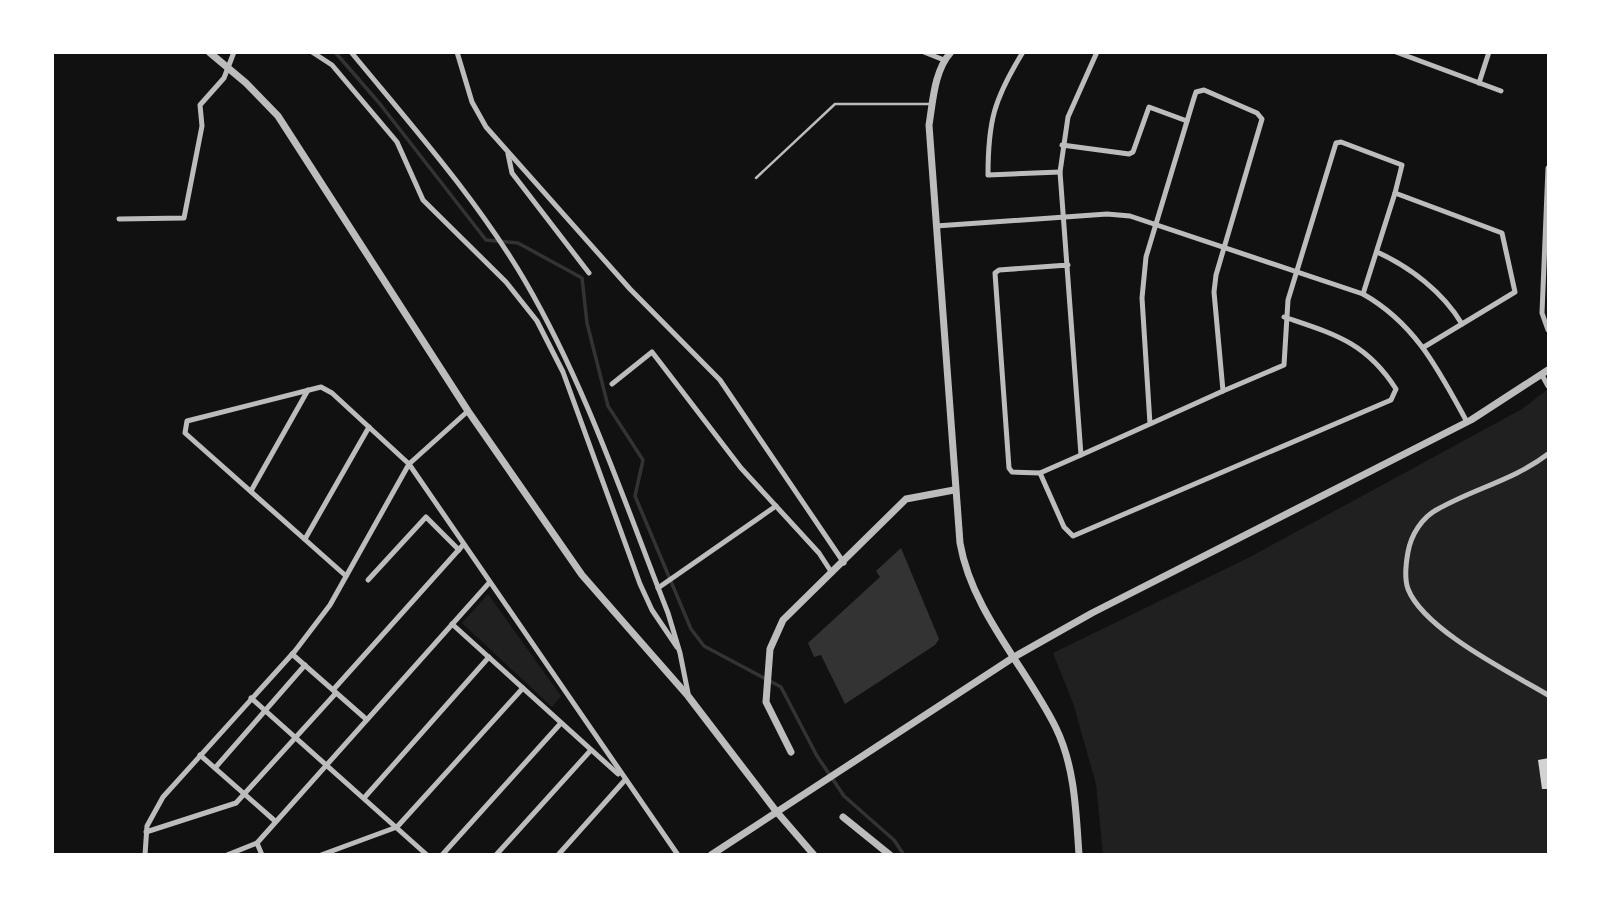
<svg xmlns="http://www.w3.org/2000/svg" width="1601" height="907" font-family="'Varela Round',sans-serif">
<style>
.green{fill:#202020}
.water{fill:#333}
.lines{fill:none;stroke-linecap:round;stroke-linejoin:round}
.stream{stroke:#333;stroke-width:3.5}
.building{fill:#d3d3d3}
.service{stroke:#bcbcbc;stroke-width:2.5}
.minor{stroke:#bcbcbc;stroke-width:5}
.tertiary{stroke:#bcbcbc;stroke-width:7}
</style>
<rect width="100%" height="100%" fill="#111"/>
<g class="green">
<path d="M 1548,389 L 1548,854 L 1103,854 L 1096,784 L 1073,703 L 1053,653 L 1250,557 L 1522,409 Z"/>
<path d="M 488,594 L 561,696 L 552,707 L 462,623 Z"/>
</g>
<path class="water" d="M 901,548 L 939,639 L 935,645 L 845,704 L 821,655 L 814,657 L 808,643 L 880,577 L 876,571 Z"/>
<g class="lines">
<path class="stream" d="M 335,52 L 380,104 L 486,240 L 518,243 L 582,278 L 587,323 L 608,406 L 643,460 L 635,496 L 691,629 L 704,646 L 781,687 L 817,756 L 844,796 L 894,840 L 904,855"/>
</g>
<path class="building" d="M 1549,758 L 1549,789 L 1542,789 L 1538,760 Z"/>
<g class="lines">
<path class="service" d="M 756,178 L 835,104 L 929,104"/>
<g class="minor">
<path d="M 312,52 L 332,65 L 397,142 L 423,200 L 506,282 L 537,321 L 563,372 L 640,584 L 652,610 L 677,647"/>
<path d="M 351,52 C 412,126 477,199 525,281 C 586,386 624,501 668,613 L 680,653 L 688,693"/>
<path d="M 457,52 L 472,102 L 486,127 L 630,289 L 720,380 L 844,563"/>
<path d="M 924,52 L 944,60"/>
<path d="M 1023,52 C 994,99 988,121 988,175 L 1060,172"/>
<path d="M 1396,52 L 1501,91"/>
<path d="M 1479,83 L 1489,52"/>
<path d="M 1062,145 L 1129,154 L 1133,152 L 1149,107 L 1187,121"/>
<path d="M 508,154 L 512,173 L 589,273"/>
<path d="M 1548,168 L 1542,313 L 1548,330"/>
<path d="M 119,219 L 184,218 L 202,126 L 200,105 L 224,78 L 234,52"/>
<path d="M 936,226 L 1107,214 L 1130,216 L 1363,294 C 1416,324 1439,371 1467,422"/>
<path d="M 1377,252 C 1410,267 1443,292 1462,324"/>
<path d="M 1068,265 L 999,270 L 995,273 L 1009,468 L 1012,472 L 1040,473 L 1081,455 L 1060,172 L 1068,117 L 1097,52"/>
<path d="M 1363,294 L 1395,193 L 1502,233 L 1515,292 L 1424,347"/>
<path d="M 1542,375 L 1548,386"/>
<path d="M 612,384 L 652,352 L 741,468 L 819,553 L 832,573"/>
<path d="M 1223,391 L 1284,365 L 1288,300 L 1336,143 L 1341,142 L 1402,165 L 1395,193"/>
<path d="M 1548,454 C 1514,480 1475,488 1438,509 C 1422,517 1411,535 1408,552 C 1406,563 1404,578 1408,589 C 1424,630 1511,673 1548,695"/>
<path d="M 1081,455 L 1150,424 L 1142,298 L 1146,257 L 1194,98 L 1196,92 L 1204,90 L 1257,113 L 1262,119 L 1216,275 L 1214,292 L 1223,391 L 1150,424"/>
<path d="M 1040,473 L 1064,527 L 1073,536 L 1391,400 L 1396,389 C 1366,342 1334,334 1284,317"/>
<path d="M 251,491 L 308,390"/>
<path d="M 305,539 L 369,427"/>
<path d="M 346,576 L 185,433 L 187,421 L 321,387 L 332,393 L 409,464 L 678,855"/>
<path d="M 368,580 L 426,517 L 459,550"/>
<path d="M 658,588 L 776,506"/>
<path d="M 452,624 L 618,774"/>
<path d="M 292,654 L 366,719"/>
<path d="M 333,690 L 463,545"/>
<path d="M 251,698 L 427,855"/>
<path d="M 200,755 L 275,821"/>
<path d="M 215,768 L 305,665"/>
<path d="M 364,798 L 489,657"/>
<path d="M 146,832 L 236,803 L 336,693"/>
<path d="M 257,843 L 262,855"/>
<path d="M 145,855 L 147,826 L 163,797 L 295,651 L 330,605 L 409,464 L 468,411"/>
<path d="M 227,855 L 257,843 L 489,583"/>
<path d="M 321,855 L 397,827 L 523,688"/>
<path d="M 442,855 L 561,723"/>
<path d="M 496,855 L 591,750"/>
<path d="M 558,855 L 625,780"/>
</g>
<g class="tertiary">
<path d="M 209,52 L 246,83 L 278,116 L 468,411 L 582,575 L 688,696 L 776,811 L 814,855"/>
<path d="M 951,52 C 934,71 933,101 929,125 L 960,543 C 972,612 1026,667 1056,728 C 1075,767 1076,812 1079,855"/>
<path d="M 791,752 L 766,702 L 770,649 L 783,620 L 906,499 L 954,490"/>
<path d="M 843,817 L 890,855"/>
<path d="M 711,855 L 1014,657 L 1092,613 L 1471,420 L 1548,370"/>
</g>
</g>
<rect width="1601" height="907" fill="none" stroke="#ffffff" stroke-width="108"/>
</svg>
